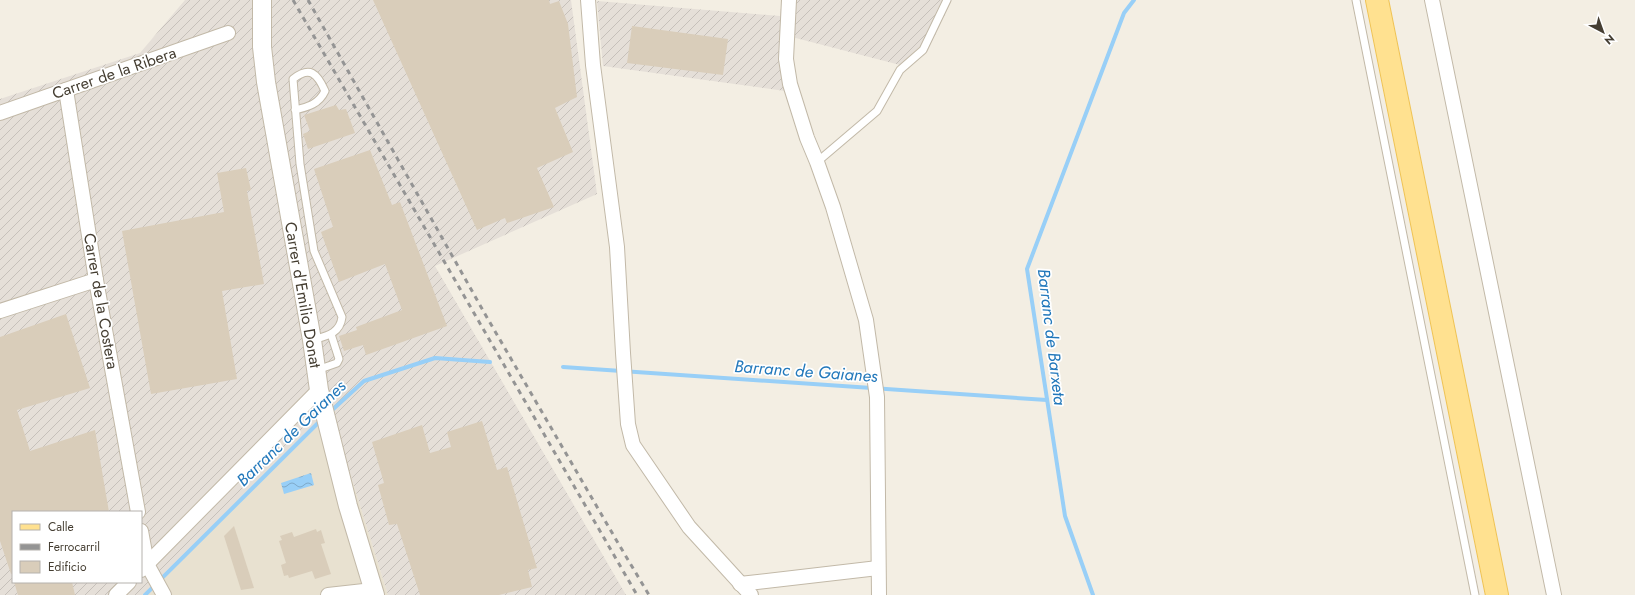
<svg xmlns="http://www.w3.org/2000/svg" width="1635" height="595" font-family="Jost,sans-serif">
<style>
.residential{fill:#e8e1d0}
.industrial{fill:url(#industrial-furrows);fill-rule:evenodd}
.water{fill:url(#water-waves)}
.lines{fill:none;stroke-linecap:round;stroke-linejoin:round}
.stream{stroke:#98cff7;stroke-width:4}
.building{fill:#d9cdba}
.service-casing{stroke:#c2b9a8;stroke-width:9}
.minor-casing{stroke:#c2b9a8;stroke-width:16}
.tertiary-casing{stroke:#c2b9a8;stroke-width:20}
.primary-casing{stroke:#efc355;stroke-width:24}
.service{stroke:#fff;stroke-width:7}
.minor{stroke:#fff;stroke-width:14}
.tertiary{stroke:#fff;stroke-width:18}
.primary{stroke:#ffe190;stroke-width:22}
.rail{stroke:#949494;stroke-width:3;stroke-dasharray:5 5;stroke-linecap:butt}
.labels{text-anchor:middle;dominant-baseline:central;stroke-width:3.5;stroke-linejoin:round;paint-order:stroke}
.street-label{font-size:16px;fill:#453e32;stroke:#fff}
.water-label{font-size:17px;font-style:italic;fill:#2278bb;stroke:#fff}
</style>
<defs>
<pattern id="industrial-furrows" width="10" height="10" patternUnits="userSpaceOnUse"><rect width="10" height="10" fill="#e5dfd8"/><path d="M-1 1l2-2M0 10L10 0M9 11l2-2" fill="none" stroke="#c6c0ba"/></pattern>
<pattern id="water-waves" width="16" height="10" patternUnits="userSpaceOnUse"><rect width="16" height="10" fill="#98cff7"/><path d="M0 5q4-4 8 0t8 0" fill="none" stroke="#7ea9c9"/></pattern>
</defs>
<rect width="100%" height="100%" fill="#f3eee3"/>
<path class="residential" d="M 330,408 L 388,595 L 142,595 Z"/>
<g class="industrial">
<path d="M 185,0 L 571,0 L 597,194 L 435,266 L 626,595 L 388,595 L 330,409 L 142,595 L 0,595 L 0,99 L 140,53 ZM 13,512 L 141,512 L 141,582 L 13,582 Z"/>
<path d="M 782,0 L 952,0 L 927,52 L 900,65 L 788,36 L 785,91 L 603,66 L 597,1 L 780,16 Z"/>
</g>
<path class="water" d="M 311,473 L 314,485 L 284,494 L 281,483 Z"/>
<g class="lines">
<g class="stream">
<path d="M 563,367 L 1047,400"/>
<path d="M 330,412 L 364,381 L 435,358 L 490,362"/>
<path d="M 145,595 L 322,419"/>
<path d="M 1093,595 L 1065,516 L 1027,269 L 1124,13 L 1134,0"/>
</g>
</g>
<g class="building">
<path d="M 373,0 L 549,0 L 550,4 L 559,1 L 568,24 L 577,97 L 555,108 L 573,152 L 537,168 L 554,207 L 507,223 L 505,218 L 477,230 Z"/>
<path d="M 632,26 L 728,39 L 723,75 L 627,63 Z"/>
<path d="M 336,105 L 339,110 L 346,109 L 355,133 L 308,149 L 303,134 L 310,131 L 304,115 Z"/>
<path d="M 370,150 L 392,205 L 400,202 L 447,326 L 366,355 L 363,345 L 344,351 L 339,336 L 357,330 L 356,327 L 402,310 L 385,264 L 339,282 L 321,232 L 333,227 L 314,169 Z"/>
<path d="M 246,168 L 251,190 L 247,191 L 264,284 L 222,291 L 237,379 L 151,394 L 122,231 L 224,212 L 217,173 Z"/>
<path d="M 66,314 L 90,388 L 17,410 L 30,451 L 95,430 L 109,512 L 13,512 L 13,573 L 11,574 L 0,541 L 0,337 Z"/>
<path d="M 482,421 L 497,470 L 507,467 L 537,568 L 528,570 L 532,587 L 499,595 L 420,595 L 397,524 L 389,525 L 378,485 L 384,483 L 372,442 L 422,425 L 430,453 L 451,447 L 447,432 Z"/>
<path d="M 234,526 L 254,588 L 241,590 L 224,536 Z"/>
<path d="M 316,529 L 317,532 L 321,530 L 325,543 L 321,544 L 331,574 L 315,579 L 312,571 L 289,578 L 288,575 L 284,576 L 281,565 L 286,563 L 279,541 L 282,540 L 280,536 L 292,532 L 294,537 Z"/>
<path d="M 14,582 L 72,582 L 75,595 L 18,595 Z"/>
</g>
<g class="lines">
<defs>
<g id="service">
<path d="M 1356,0 L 1475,595"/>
<path d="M 295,110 C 308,107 319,104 325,91 C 317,73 310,66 293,79 L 300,164 L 314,251 L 342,317 C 340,334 326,336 312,340"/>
<path d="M 817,162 L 877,111 L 900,70 L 923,50 L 947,0"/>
<path d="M 317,370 L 337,363 L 339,359 L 331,334"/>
</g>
<g id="minor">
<path d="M 588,0 L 593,65 L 617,247 L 623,353 L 628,424 L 633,445 L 689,527 L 751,595"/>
<path d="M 789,0 L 786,59 L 790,84 L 807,138 L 817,162 L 833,207 L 866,320 L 877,397 L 879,595"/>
<path d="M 1432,0 L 1554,595"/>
<path d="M 66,90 L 96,280 L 138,512"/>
<path d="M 0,113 L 228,33"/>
<path d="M 0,311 L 96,280"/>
<path d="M 141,531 L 147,564 L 164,595"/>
<path d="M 141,570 L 319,390"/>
<path d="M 740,584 L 878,568"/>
<path d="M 116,595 L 129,582"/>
<path d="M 328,595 L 373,590"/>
</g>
<path id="tertiary" d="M 262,0 L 262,47 L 266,82 L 312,340 L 319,390 L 348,506 L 375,595"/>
<path id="primary" d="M 1377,0 L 1497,595"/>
</defs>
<use href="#service" class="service-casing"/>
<use href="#minor" class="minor-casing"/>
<use href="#tertiary" class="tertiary-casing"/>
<use href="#primary" class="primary-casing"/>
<use href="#service" class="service"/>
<use href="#minor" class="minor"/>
<use href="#tertiary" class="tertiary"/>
<use href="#primary" class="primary"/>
<g class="rail">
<path d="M 293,0 L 637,595"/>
<path d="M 308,0 L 485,314 L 618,543 L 649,595"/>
</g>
</g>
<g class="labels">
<g class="street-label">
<text transform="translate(114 73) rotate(-19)">Carrer de la Ribera</text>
<text transform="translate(303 295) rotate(80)">Carrer d'Emilio Donat</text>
<text transform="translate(101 301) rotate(80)">Carrer de la Costera</text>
</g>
<g class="water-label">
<text transform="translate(1052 337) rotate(83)">Barranc de Barxeta</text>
<text transform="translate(806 371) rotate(4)">Barranc de Gaianes</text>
<text transform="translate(291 433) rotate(-44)">Barranc de Gaianes</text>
</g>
</g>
<rect x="12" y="511" width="130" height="72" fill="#ffffff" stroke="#b5b2ad"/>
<rect x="20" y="524" width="20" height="6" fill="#ffe190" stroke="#b5b2ad"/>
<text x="48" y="531" font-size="12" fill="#453e32">Calle</text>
<rect x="20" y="544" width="20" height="6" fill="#949494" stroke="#b5b2ad"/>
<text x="48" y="551" font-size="12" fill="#453e32">Ferrocarril</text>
<rect x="20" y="561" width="20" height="12" fill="#d9cdba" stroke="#b5b2ad"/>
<text x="48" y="571" font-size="12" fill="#453e32">Edificio</text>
<g transform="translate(1603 32) rotate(139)" stroke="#ffffff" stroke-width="3" paint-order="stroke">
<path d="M0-3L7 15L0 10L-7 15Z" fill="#453e32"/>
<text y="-6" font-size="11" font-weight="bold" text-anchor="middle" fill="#453e32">N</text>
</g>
</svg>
